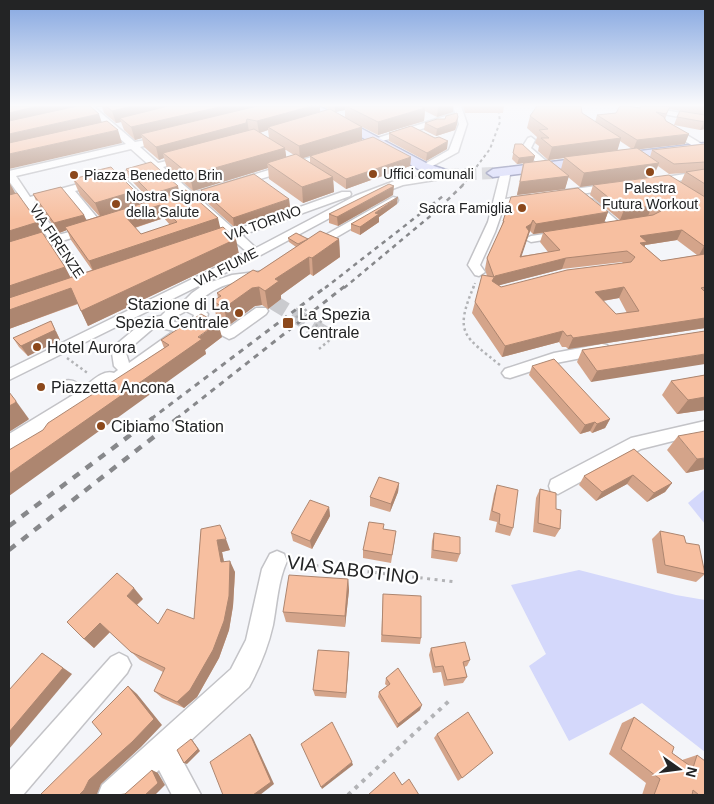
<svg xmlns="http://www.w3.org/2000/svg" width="714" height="804" font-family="Arial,sans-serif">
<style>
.green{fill:#d4d8fb}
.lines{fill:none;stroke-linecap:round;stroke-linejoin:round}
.minor-tunnel{stroke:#cacbcf;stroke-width:15;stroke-dasharray:15 8;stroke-linecap:butt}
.major-tunnel{stroke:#cacbcf;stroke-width:12;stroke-dasharray:12 5.5;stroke-linecap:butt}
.minor-casing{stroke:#c3c3c7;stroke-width:3}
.major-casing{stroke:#8488ae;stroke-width:3}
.path-far3{stroke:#b2b3b6;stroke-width:2;stroke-dasharray:2 2.5;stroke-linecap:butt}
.path-far2{stroke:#b2b3b6;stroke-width:2.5;stroke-dasharray:2.5 3;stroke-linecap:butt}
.path-far1{stroke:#b2b3b6;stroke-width:3;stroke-dasharray:3 4.5;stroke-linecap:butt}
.path{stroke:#b2b3b6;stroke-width:4;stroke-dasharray:4 5.5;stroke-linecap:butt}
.minor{fill:#fff;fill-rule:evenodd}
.major{fill:#d5d8fa;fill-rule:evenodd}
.rail-far3{stroke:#87888b;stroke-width:2;stroke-dasharray:3 3;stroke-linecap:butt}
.rail-far2{stroke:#87888b;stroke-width:2.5;stroke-dasharray:4.5 4.5;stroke-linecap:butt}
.rail-far1{stroke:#87888b;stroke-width:3;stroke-dasharray:5.5 5.5;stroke-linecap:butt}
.rail{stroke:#87888b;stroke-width:4.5;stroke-dasharray:8 8;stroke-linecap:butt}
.wall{fill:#d4a48a;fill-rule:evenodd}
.shaded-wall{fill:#ad8670}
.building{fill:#f7bfa0;stroke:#ad8670;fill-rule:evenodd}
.poi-dot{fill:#8c481b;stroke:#fff;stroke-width:2}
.labels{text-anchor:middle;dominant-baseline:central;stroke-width:4.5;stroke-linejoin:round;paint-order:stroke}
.far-poi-label{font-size:14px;fill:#232425;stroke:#fff;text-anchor:start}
.far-street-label{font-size:14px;fill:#232425;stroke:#fff}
.poi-label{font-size:16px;fill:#232425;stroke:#fff;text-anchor:start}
.near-street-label{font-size:19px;fill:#232425;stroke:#fff}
</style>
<rect width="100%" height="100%" fill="#f4f5f9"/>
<g class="green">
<path d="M 705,489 L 705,524 L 688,503 Z"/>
<path d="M 579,570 L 676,595 L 705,600 L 705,752 L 642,703 L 569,741 L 529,666 L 546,654 L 511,585 Z"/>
</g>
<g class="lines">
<path class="minor-tunnel" d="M 273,302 L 332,338"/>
<path class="major-tunnel" d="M 447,175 L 493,173"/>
<defs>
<g id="minor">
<path d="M 84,106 L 93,106 L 135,142 L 168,136 L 168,140 L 140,147 L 158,163 L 189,156 L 189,160 L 163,167 L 193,193 L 328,152 L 334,152 L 334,156 L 199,198 L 235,230 L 342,192 L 350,192 L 351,194 L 350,196 L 242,235 L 256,248 L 355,196 L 397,180 L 447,172 L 452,175 L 447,178 L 403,185 L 363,200 L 259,256 L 9,380 L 9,369 L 247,252 L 232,239 L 212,246 L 208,244 L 206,242 L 208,240 L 226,233 L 190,201 L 173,206 L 169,205 L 168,203 L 184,196 L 154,170 L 124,178 L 155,208 L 156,210 L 155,212 L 147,212 L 116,180 L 75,191 L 104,226 L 102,228 L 95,229 L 94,231 L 62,241 L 93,285 L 92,288 L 82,288 L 53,244 L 9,258 L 9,250 L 48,238 L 25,205 L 9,209 L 9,203 L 22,199 L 9,181 L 9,171 L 126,144 ZM 131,149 L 149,165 L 30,197 L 16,176 ZM 66,194 L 92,226 L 58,235 L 34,202 Z"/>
<path d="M 453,106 L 461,106 L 467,124 L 458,152 L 427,169 L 421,169 L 419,167 L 449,150 L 459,124 L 457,118 L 363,147 L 357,147 L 356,145 L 455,113 Z"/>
<path d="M 635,106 L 646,106 L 705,118 L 705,122 L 638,109 Z"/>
<path d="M 666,126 L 672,126 L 705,146 L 705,153 L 666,130 Z"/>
<path d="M 531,137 L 535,140 L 531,148 L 559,172 L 559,176 L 553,176 L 523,151 L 521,149 L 528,138 Z"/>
<path d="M 504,168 L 507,169 L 510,175 L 505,199 L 530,195 L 535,198 L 530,201 L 504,206 L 495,232 L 480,265 L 485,272 L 479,276 L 475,275 L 468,265 L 488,222 L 500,175 L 499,171 Z"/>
<path d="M 698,172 L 701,173 L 701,177 L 653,185 L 648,182 L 653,179 Z"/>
<path d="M 612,184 L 617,187 L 616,189 L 559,197 L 554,194 L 559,191 Z"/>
<path d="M 393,197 L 397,198 L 398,200 L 397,202 L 316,249 L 312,250 L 306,246 Z"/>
<path d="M 590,199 L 594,200 L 621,224 L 623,226 L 621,228 L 613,228 L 586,204 L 585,202 L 586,200 Z"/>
<path d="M 564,231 L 570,234 L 568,236 L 531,242 L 525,239 L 531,236 Z"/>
<path d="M 264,271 L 268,272 L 270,275 C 262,285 244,280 233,283 C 218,286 205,295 195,305 L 200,306 L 208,314 L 206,321 L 216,321 L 228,328 L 256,308 L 266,308 L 268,311 L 266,314 L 234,337 L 229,339 L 206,327 L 204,324 L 186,332 L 185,337 L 108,393 L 98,394 L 15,448 L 9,450 L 9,434 L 73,395 L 67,393 L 61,385 L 63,381 C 72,379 78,381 81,390 C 90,383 102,369 114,373 L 118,370 L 114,366 L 112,353 L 118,343 L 148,318 L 161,316 L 170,307 L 181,304 L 192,293 L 205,284 L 232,275 ZM 186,311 L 194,315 L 193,318 L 183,323 L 174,322 L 175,317 ZM 157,325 L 161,325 L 165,329 L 174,331 L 129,363 L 126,353 L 129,349 Z"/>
<path d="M 602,344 L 607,345 L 609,349 L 607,353 L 556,363 L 510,378 L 505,377 L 502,373 L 505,369 L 554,353 Z"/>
<path d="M 705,421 L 705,433 L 641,449 L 558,494 L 551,492 L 549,486 L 551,480 L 631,438 Z"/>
<path d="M 277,551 L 284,554 L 287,561 C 278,581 277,603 273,625 C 268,647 260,667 249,687 L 178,752 L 201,795 L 172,795 L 159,770 L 132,795 L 98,795 L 102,785 L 231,669 L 246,640 L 262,569 L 270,554 Z"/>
<path d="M 119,653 L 127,657 L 131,665 L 127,673 L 23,795 L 9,795 L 9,771 L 111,657 Z"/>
</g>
<g id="major">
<path d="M 306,106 L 319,106 L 428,164 L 452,172 L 453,175 L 447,179 L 420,170 Z"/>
<path d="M 705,143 L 705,151 L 493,177 L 487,173 L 493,169 Z"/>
</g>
</defs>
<use href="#minor" class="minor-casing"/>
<use href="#major" class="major-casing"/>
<path class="path-far3" d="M 473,288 L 475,283"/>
<g class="path-far2">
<path d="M 474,286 C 453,335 465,336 501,366"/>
<path d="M 287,324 L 307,309"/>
<path d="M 307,333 L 323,320"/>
<path d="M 319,349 L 339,332"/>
<path d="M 67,358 L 89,374"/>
</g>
<path class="path-far1" d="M 293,563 L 456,582"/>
<path class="path" d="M 348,795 L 450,700"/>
<use href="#minor" class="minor"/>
<use href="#major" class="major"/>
<path class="rail-far3" d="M 462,186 L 490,149 L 500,122 L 498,106"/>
<g class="rail-far2">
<path d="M 325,288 L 443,196"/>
<path d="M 344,288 L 434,213 L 463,185"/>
</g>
<g class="rail-far1">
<path d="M 151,419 L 327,286"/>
<path d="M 176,419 L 345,286"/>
</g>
<g class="rail">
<path d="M 9,526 L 153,418"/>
<path d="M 9,550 L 178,418"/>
</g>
</g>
<g class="wall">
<path d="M 96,106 L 320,106 L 320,112 L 330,110 L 323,106 L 453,106 L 453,112 L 437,117 L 425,111 L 424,121 L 378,135 L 362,127 L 362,140 L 303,158 L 310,163 L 310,156 L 411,157 L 410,166 L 346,189 L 333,180 L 334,192 L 303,203 L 269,179 L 268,168 L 193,191 L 167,168 L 164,158 L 159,160 L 144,147 L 142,138 L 135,140 L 124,130 L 121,122 L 116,123 L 104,113 L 102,107 L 97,107 ZM 345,110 L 345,117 L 335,112 ZM 268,130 L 269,138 L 260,133 ZM 285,150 L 286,150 L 294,155 L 286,157 Z"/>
<path d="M 463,106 L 504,106 L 503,113 L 465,113 Z"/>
<path d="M 641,106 L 705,106 L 705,129 L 700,130 L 674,125 L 677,117 L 681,111 L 669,109 L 665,119 L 666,121 L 685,144 L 638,149 L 650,157 L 652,150 L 705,144 L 705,328 L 568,349 L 566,347 L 562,347 L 559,342 L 502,357 L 472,313 L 475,302 L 487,276 L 485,269 L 487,258 L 501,228 L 503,221 L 608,212 L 604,223 L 620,220 L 590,195 L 593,185 L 580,187 L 568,177 L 565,189 L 517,195 L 523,163 L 517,164 L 512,159 L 515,144 L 535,156 L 533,162 L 548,160 L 538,151 L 539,146 L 535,143 L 537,137 L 527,128 L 530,116 L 582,113 L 595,122 L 597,115 L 616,113 L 640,108 ZM 620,141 L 632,149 L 617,150 ZM 564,158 L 561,169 L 549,160 ZM 658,166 L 669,174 L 685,173 L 681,182 L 653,177 ZM 530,231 L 533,234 L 543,233 L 540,242 L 548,252 L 521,256 ZM 677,240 L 697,255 L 661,261 L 645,247 L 645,245 ZM 622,262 L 623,263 L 501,287 L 499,285 L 562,269 ZM 619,298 L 627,313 L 616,314 L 603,301 Z"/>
<path d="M 425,123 L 457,124 L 455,130 L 436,136 L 424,130 Z"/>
<path d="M 389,133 L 435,138 L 447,149 L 426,161 L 389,141 Z"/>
<path d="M 126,169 L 180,192 L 221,228 L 239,254 L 88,326 L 78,304 L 9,329 L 9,182 L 15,193 L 65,267 L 70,277 L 92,270 L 71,240 L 67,230 L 59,233 L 37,203 L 33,194 L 84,215 L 86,220 L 99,216 L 80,195 L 73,179 L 87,175 L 86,173 L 135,191 L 139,204 L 151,201 L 129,178 ZM 164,218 L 170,225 L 141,234 L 135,228 Z"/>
<path d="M 201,190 L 289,199 L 290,208 L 234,227 L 203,199 Z"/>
<path d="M 393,195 L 338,226 L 329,223 L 329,214 Z"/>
<path d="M 397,204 L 379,217 L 379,222 L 360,235 L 351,231 L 351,224 Z"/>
<path d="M 288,238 L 308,239 L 339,239 L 340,257 L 313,276 L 310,274 L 281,295 L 281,299 L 268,309 L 262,305 L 255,306 L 228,326 L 217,320 L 213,301 L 218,298 L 217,293 L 258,272 L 296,247 L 289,242 Z"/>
<path d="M 56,331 L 60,340 L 28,356 L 19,347 L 13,338 Z"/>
<path d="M 705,331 L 591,382 L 577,362 L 582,350 Z"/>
<path d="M 222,337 L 205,350 L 206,354 L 43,430 L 164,348 L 161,340 Z"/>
<path d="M 532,366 L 610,419 L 605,428 L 592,433 L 590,431 L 580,434 L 529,375 Z"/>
<path d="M 705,375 L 705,410 L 677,414 L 662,395 L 671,381 Z"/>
<path d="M 678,436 L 705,469 L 686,473 L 667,450 Z"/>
<path d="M 634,449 L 672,483 L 665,492 L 647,502 L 627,484 L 596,501 L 579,485 L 584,476 Z"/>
<path d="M 399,483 L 398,492 L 390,512 L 370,506 L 370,497 Z"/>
<path d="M 497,485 L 513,528 L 510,536 L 495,532 L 497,522 L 489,520 L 494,494 Z"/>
<path d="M 540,489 L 556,509 L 560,529 L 555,537 L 533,532 L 536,498 Z"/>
<path d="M 329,507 L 330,516 L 312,549 L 293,541 L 291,533 Z"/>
<path d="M 201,529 L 230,550 L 222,552 L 224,562 L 235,572 L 233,606 L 229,630 L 219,658 L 197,697 L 184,708 L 162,698 L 154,691 L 163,672 L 140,660 L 110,632 L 94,648 L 84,639 L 143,599 L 137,605 L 158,624 L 194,619 Z"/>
<path d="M 384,529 L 395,539 L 391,563 L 363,558 L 363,550 Z"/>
<path d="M 660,531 L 686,543 L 705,574 L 696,582 L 657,573 L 652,539 Z"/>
<path d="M 434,533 L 460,554 L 457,562 L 431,558 L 432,541 Z"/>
<path d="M 348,579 L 349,590 L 345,627 L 286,622 L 283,612 Z"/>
<path d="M 383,594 L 421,638 L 420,644 L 381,642 Z"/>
<path d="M 431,648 L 470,660 L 467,666 L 464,667 L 467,677 L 463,683 L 444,686 L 441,672 L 433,673 L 429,655 Z"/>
<path d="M 349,652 L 346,698 L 315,696 L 313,690 Z"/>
<path d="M 386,678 L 420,710 L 397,728 L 378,697 L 379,692 L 387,686 L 385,684 Z"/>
<path d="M 634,717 L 672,753 L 682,760 L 697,755 L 705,795 L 642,795 L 646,783 L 609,754 L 622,723 Z"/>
<path d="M 437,734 L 493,753 L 458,781 L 434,738 Z"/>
</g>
<g class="shaded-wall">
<path d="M 38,106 L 83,106 L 9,126 L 9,113 Z"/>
<path d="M 132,106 L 188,106 L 120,118 L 121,122 L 116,123 L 112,111 Z"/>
<path d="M 224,106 L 278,106 L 141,134 L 142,138 L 135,140 L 131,127 Z"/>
<path d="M 312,106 L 320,106 L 320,116 L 268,127 L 268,130 L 259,133 L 257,121 Z"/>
<path d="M 335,106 L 345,106 L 345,110 L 335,112 Z"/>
<path d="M 438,106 L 453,106 L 453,112 L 437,117 Z"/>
<path d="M 425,108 L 424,121 L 378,135 L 378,122 Z"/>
<path d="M 99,114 L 103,126 L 9,148 L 9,134 Z"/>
<path d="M 458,117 L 457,124 L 455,130 L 436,136 L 437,129 Z"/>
<path d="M 247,119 L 249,132 L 163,153 L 164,158 L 159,160 L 156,147 Z"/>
<path d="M 704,122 L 705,122 L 705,129 L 700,130 Z"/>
<path d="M 362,127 L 362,140 L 300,159 L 299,146 Z"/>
<path d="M 118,130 L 122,143 L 9,169 L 9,154 Z"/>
<path d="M 689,134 L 685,144 L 633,150 L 637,140 Z"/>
<path d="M 621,138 L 617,152 L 564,157 L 564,158 L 548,160 L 552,147 Z"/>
<path d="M 448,141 L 447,149 L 426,161 L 427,153 Z"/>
<path d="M 285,148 L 287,162 L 267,163 L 268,168 L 193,191 L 190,175 Z"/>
<path d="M 535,156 L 533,162 L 517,164 L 519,158 Z"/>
<path d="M 411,157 L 410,166 L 346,189 L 346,179 Z"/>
<path d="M 659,163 L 653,177 L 580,187 L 584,173 Z"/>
<path d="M 569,176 L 565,189 L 517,195 L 520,182 Z"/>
<path d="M 333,177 L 334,192 L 303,203 L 302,187 Z"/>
<path d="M 10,184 L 18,198 L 9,201 L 9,185 Z"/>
<path d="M 178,186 L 180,195 L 154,204 L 151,194 Z"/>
<path d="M 394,186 L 393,195 L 338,226 L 337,217 Z"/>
<path d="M 135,191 L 141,208 L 102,220 L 95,203 Z"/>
<path d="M 398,197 L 397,204 L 379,217 L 379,222 L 360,235 L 360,227 L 375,213 Z"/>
<path d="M 289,199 L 290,208 L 234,227 L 233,218 Z"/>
<path d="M 160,205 L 164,218 L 130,229 L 125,216 Z"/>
<path d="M 652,206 L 648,216 L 620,220 L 624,210 Z"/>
<path d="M 608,212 L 604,223 L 533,234 L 536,224 Z"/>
<path d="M 84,215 L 88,224 L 65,227 L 67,230 L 59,233 L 54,223 Z"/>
<path d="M 218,218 L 221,231 L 95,275 L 89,261 Z"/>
<path d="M 533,220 L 530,231 L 518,267 L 526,227 Z"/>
<path d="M 38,222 L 45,237 L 9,248 L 9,231 Z"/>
<path d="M 682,230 L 677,240 L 645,245 L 642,253 L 640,236 Z"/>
<path d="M 236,239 L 239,254 L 88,326 L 81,311 Z"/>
<path d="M 339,239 L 340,257 L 313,276 L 312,258 Z"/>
<path d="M 705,245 L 705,254 L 698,257 L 704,246 Z"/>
<path d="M 309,257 L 310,274 L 281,295 L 281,299 L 268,309 L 265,291 L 275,279 Z"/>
<path d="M 566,258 L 562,269 L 493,287 L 492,281 L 495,276 Z"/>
<path d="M 65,267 L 73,282 L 9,304 L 9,286 Z"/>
<path d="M 259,287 L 262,305 L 255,306 L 228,326 L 224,308 L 252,288 Z"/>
<path d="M 624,287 L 619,298 L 590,303 L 595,292 Z"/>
<path d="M 71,288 L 79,303 L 9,329 L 9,310 Z"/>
<path d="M 705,318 L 705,328 L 568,349 L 573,338 Z"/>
<path d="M 51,321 L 60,340 L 28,356 L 21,346 Z"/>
<path d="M 218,323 L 222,337 L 205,350 L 206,354 L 9,496 L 9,474 Z"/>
<path d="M 563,331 L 559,342 L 502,357 L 505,346 Z"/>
<path d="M 705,354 L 705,364 L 591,382 L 597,371 Z"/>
<path d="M 705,397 L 705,410 L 677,414 L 688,400 Z"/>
<path d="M 16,401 L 29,419 L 28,420 L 9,432 L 9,406 Z"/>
<path d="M 610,419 L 605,428 L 592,433 L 597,424 Z"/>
<path d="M 595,422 L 590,431 L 580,434 L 585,425 Z"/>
<path d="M 705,458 L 705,469 L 686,473 L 697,459 Z"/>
<path d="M 633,475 L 627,484 L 596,501 L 602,492 Z"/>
<path d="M 399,483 L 398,492 L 390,512 L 391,504 Z"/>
<path d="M 672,483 L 665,492 L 647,502 L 654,493 Z"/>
<path d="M 329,507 L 330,516 L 312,549 L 310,541 Z"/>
<path d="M 226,539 L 230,550 L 222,552 L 226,572 L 221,562 L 217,540 Z"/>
<path d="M 230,561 L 235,572 L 233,606 L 229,630 L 219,658 L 197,697 L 184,708 L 177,702 Z"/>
<path d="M 348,579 L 349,590 L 345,627 L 345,616 Z"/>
<path d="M 134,588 L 143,599 L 135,606 L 127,596 Z"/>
<path d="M 100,623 L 110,632 L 94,648 L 84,639 Z"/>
<path d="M 349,652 L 349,658 L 346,698 L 346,693 Z"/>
<path d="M 42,653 L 72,674 L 9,749 L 9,732 Z"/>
<path d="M 128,686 L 137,694 L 162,725 L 141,747 L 101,784 L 97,794 L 95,795 L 79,795 Z"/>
<path d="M 422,705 L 420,710 L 397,728 L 398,724 Z"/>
<path d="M 250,734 L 253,738 L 274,784 L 260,795 L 253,795 Z"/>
<path d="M 191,739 L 193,741 L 200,751 L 187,764 L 184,763 Z"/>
<path d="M 352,762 L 353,765 L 322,789 L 321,787 Z"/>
<path d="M 152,770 L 158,773 L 165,785 L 155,795 L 145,795 Z"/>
</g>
<g class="building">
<path d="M 9,106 L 38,106 L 9,113 Z"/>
<path d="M 77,106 L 90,106 L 99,114 L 9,134 L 9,121 Z"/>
<path d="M 106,106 L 132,106 L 112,111 Z"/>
<path d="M 168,106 L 224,106 L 131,127 L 120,118 Z"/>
<path d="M 257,106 L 312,106 L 257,121 L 247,119 L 246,123 L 156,147 L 141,134 Z"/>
<path d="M 346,106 L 420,106 L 425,108 L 378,122 Z"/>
<path d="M 537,106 L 581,106 L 582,113 L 621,138 L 552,147 L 541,138 L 549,138 L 539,130 L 548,129 L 530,116 Z"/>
<path d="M 620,106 L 628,106 L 640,108 L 641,106 L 662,106 L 670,107 L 666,114 L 656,112 L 664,117 L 666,121 L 689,134 L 637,140 L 597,115 L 616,113 Z"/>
<path d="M 330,109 L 362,127 L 299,146 L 268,127 Z"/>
<path d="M 680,111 L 705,115 L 705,122 L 677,117 Z"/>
<path d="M 457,113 L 458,117 L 456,122 L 437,129 L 425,123 L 437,119 L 445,119 L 446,116 Z"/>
<path d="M 107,121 L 118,130 L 9,154 L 9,143 Z"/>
<path d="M 411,126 L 435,138 L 439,137 L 448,141 L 427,153 L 389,133 Z"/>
<path d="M 254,129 L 285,148 L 190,175 L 163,153 Z"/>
<path d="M 373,137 L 411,157 L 346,179 L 310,156 Z"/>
<path d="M 515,144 L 522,144 L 535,156 L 519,158 L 513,153 Z"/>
<path d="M 705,144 L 705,162 L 674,164 L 652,150 Z"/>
<path d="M 637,148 L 659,163 L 584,173 L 564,157 Z"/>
<path d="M 296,154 L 333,177 L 302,187 L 267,163 Z"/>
<path d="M 549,160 L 569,176 L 520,182 L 524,163 Z"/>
<path d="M 151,162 L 178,186 L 151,194 L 126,169 Z"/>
<path d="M 111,167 L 135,191 L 95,203 L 73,179 L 88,175 L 86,173 Z"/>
<path d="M 705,169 L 705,184 L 686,172 Z"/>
<path d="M 254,174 L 289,199 L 233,218 L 201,190 Z"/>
<path d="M 669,175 L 705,197 L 705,245 L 704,246 L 682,230 L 640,236 L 647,242 L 640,243 L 661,261 L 705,254 L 705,287 L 701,288 L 705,292 L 705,318 L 573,338 L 571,335 L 567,336 L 563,331 L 505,346 L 475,302 L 482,275 L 494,277 L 487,258 L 504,221 L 503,221 L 511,197 L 578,188 L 608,212 L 536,224 L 533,220 L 531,224 L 526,227 L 529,231 L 520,257 L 560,250 L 543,232 L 653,215 L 661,211 L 652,206 L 624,210 L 593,185 ZM 627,251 L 635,257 L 631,262 L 567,270 L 501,287 L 492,281 L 495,276 L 566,258 ZM 624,287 L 639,311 L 616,314 L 595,292 Z"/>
<path d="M 389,184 L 394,186 L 337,217 L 329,214 Z"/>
<path d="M 61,187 L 84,215 L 54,223 L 33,194 Z"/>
<path d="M 186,190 L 218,218 L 89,261 L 65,227 ZM 160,205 L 177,222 L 141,234 L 125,216 Z"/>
<path d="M 17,193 L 38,222 L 9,231 L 9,195 Z"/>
<path d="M 398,197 L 375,213 L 379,214 L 360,227 L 351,224 Z"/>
<path d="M 223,227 L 236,239 L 81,311 L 71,288 L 9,310 L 9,298 Z"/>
<path d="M 320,231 L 339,239 L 312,258 L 309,257 L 275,279 L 279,281 L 265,291 L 259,287 L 252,288 L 224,308 L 213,301 L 221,296 L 217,293 L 253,270 L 258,272 Z"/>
<path d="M 42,232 L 65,267 L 9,286 L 9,242 Z"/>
<path d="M 296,233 L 308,239 L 298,244 L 288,238 Z"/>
<path d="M 201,314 L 218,323 L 198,337 L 202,339 L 9,474 L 9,450 L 43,430 L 48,423 L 169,345 L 161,340 Z"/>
<path d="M 51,321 L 55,330 L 21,346 L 13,338 Z"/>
<path d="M 705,331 L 705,354 L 597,371 L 582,350 Z"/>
<path d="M 554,359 L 610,419 L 597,424 L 595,422 L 585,425 L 532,366 Z"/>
<path d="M 705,375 L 705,397 L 688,400 L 671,381 Z"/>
<path d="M 9,392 L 16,401 L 15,403 L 9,406 Z"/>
<path d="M 705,431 L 705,458 L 697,459 L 678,436 Z"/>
<path d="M 634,449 L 672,483 L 654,493 L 633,475 L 602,492 L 584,476 Z"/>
<path d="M 379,477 L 399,483 L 391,504 L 370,497 Z"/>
<path d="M 497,485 L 518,490 L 513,528 L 499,524 L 500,514 L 492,511 Z"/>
<path d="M 540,489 L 556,493 L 556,509 L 561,510 L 560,529 L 538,523 Z"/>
<path d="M 310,500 L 329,507 L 310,541 L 291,533 Z"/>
<path d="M 369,522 L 384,524 L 383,529 L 396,531 L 392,555 L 363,550 Z"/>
<path d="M 220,525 L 226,539 L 217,540 L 221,562 L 230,561 L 229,596 L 224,621 L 213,650 L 190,690 L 177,702 L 154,691 L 165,668 L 131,652 L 100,623 L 84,639 L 67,622 L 117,573 L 134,588 L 127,596 L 158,624 L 167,609 L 194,619 L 201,529 Z"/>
<path d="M 660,531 L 684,536 L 686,543 L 699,545 L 705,574 L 665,565 Z"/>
<path d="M 434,533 L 460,537 L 460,554 L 433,550 Z"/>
<path d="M 289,575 L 348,579 L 345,616 L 283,612 Z"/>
<path d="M 383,594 L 421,596 L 421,638 L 382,635 Z"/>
<path d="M 465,642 L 470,660 L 463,662 L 467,677 L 447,680 L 443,666 L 435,667 L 431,648 Z"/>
<path d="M 318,650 L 349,652 L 346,693 L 313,690 Z"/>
<path d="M 42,653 L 63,668 L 9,732 L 9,690 Z"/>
<path d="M 398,668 L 422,705 L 398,724 L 379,692 L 390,684 L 386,678 Z"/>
<path d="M 128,686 L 154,719 L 132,742 L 89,780 L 84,790 L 79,795 L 40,795 L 102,734 L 92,722 Z"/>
<path d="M 468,712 L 493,753 L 462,778 L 437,734 Z"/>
<path d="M 634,717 L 674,747 L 672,753 L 693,768 L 697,755 L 705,761 L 705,795 L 699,795 L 693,790 L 692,795 L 654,795 L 660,779 L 621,749 Z"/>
<path d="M 332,722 L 352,762 L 321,787 L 301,744 Z"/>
<path d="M 250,734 L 271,782 L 253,795 L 223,795 L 210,762 Z"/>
<path d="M 191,739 L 198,749 L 184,763 L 177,750 Z"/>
<path d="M 152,770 L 158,783 L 145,795 L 117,795 L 125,794 Z"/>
<path d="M 394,772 L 402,785 L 409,779 L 419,795 L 368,795 Z"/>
</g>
<linearGradient id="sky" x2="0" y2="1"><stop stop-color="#84a6e0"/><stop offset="0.48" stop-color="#fafafc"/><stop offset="1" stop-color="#fafafc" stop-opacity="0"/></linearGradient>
<rect width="714" height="219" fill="url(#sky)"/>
<g class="poi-dot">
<circle cx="650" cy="172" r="5"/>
<circle cx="373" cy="174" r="5"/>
<circle cx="74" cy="175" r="5"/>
<circle cx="116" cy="204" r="5"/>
<circle cx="522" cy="208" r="5"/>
<circle cx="239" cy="313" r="5"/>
<rect x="282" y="317" width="12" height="12" rx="2.5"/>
<circle cx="37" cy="347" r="5"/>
<circle cx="41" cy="387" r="5"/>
<circle cx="101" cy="426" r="5"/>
</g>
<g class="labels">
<g class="far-poi-label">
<text x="383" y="174">Uffici comunali</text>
<text x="84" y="175">Piazza Benedetto Brin</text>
<text x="650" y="188" text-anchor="middle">Palestra<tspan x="650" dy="16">Futura Workout</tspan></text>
<text x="126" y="196">Nostra Signora<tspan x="126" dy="16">della Salute</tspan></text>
<text x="512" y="208" text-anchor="end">Sacra Famiglia</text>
</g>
<g class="far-street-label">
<text transform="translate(263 223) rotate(-20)">VIA TORINO</text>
<text transform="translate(57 241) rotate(56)">VIA FIRENZE</text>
<text transform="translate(226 267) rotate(-27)">VIA FIUME</text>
</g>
<g class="poi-label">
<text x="229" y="304" text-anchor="end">Stazione di La<tspan x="229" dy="18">Spezia Centrale</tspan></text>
<text x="299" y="314">La Spezia<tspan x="299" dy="18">Centrale</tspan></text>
<text x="47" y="347">Hotel Aurora</text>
<text x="51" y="387">Piazzetta Ancona</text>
<text x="111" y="426">Cibiamo Station</text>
</g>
<g class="near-street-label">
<text transform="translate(353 570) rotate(7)">VIA SABOTINO</text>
</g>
</g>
<rect width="714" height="804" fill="none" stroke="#232425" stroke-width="20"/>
<g transform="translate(679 769) rotate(104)" stroke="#ffffff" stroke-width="4" paint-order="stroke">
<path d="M0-4L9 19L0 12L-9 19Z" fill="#232425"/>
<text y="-8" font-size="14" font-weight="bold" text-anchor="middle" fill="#232425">N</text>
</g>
</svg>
